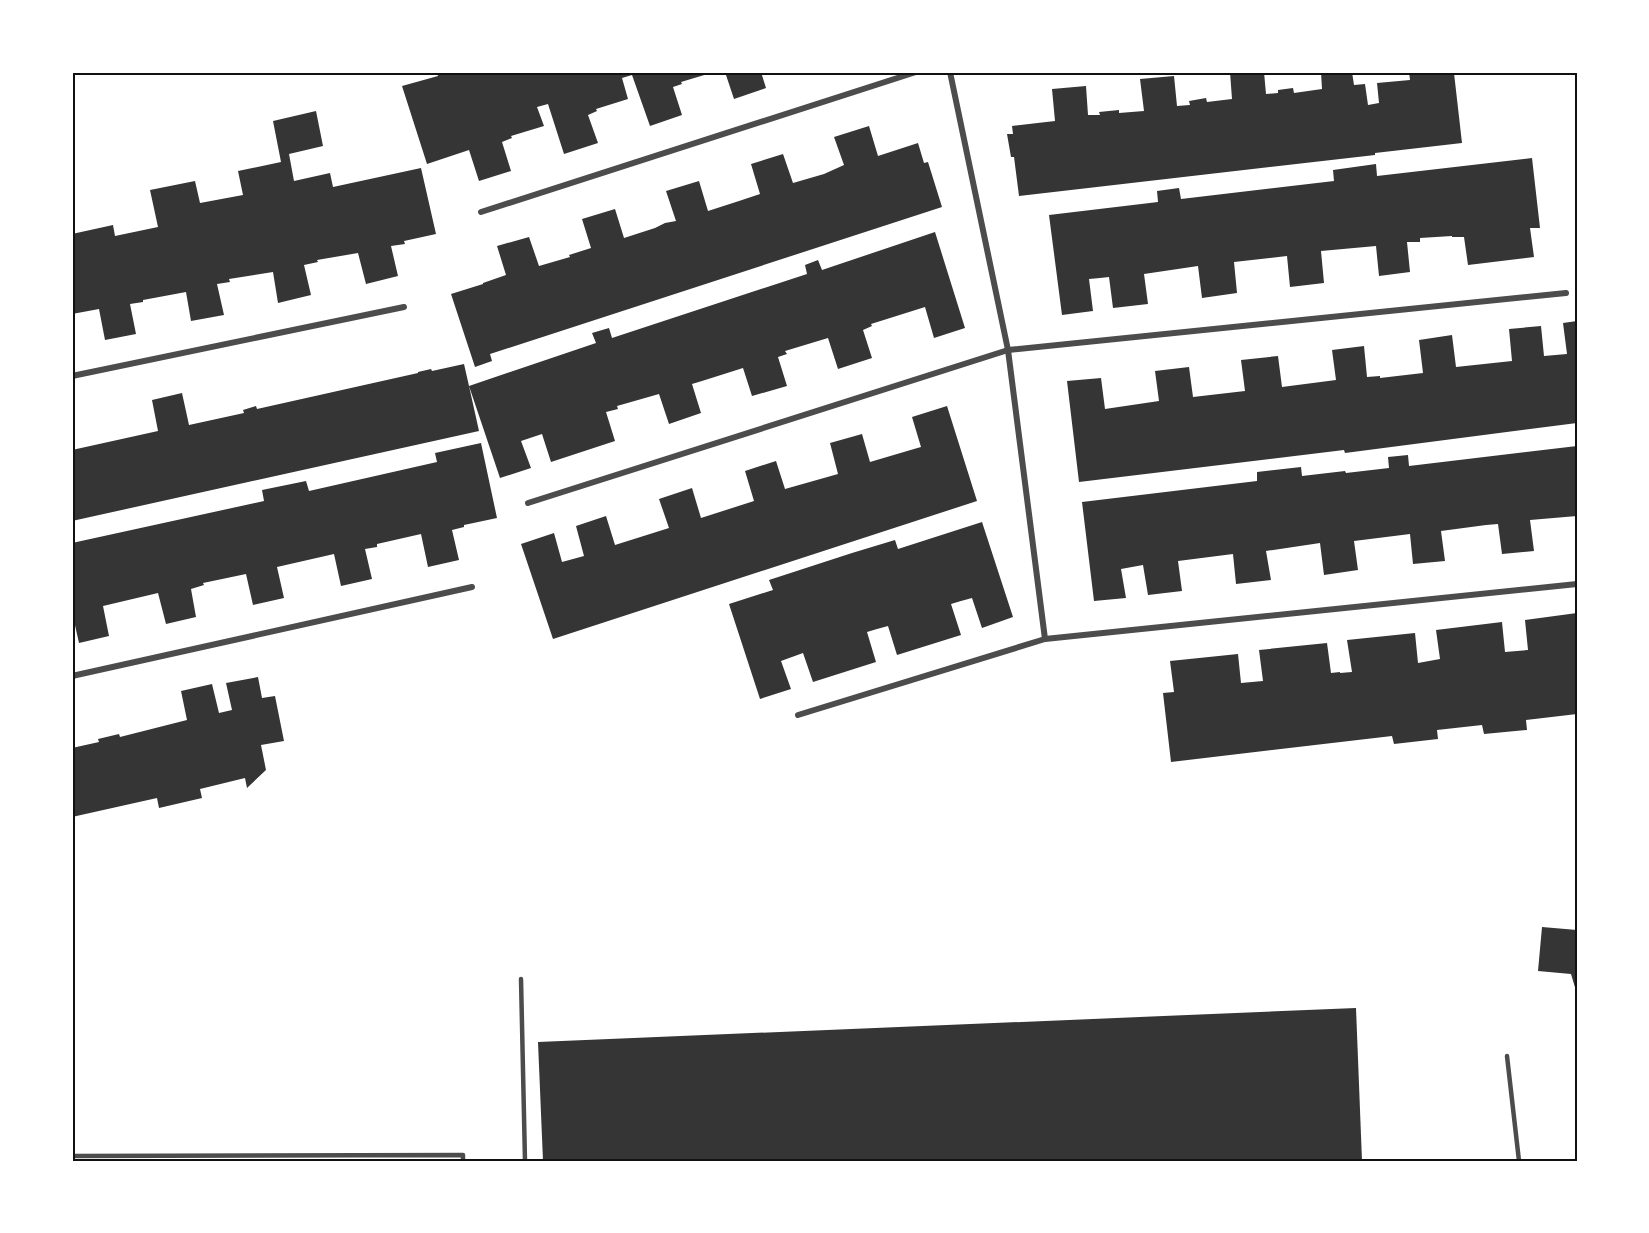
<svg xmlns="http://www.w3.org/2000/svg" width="1649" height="1233" font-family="'Noto Serif',serif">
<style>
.building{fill:#353535}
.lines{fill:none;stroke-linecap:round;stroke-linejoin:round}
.service{stroke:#4c4c4c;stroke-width:4.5}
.minor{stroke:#4c4c4c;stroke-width:6}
.neatline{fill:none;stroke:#111;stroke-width:2}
</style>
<rect width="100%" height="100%" fill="#fff"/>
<g class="building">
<path d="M 437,72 L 711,72 L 711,73 L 681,82 L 682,84 L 673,87 L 682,115 L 650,126 L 632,75 L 622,78 L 628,99 L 596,109 L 597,111 L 588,115 L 598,143 L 564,154 L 548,104 L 537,107 L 544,126 L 511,136 L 512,138 L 502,142 L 511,171 L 479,181 L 469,150 L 427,164 L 402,86 L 438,76 Z"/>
<path d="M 725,72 L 761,72 L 766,88 L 734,99 Z"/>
<path d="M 1230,72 L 1264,72 L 1266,94 L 1278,93 L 1278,90 L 1293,88 L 1294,93 L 1322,89 L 1321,72 L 1352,72 L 1354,85 L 1365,84 L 1368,105 L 1379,103 L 1377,83 L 1410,80 L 1409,72 L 1441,72 L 1441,74 L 1454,73 L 1462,143 L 1375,153 L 1375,155 L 1019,196 L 1014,157 L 1011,157 L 1007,134 L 1013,134 L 1012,126 L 1055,121 L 1052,89 L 1086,86 L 1088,115 L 1100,115 L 1099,112 L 1119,110 L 1119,113 L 1144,111 L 1140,79 L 1174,76 L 1177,106 L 1190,105 L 1189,101 L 1206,98 L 1207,102 L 1232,99 Z"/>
<path d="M 316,111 L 323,146 L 289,154 L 294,181 L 330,173 L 333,187 L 421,168 L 436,234 L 404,241 L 405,244 L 391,246 L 398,276 L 366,284 L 358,253 L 317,260 L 318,262 L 304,265 L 311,295 L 278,303 L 273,272 L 229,279 L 230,282 L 217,284 L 224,315 L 191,321 L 186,292 L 143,300 L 143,302 L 130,304 L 136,334 L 105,340 L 99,309 L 72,314 L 72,234 L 113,225 L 115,236 L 158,227 L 150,190 L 195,181 L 200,203 L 243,195 L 238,171 L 281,162 L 273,121 Z"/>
<path d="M 869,126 L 878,156 L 918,143 L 924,163 L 928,162 L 942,207 L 490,354 L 492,361 L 475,367 L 451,294 L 483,284 L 483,283 L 506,275 L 497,246 L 529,237 L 539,266 L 570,257 L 569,255 L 591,248 L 582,219 L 615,209 L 624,238 L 655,228 L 665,223 L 676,221 L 666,191 L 699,181 L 708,211 L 739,201 L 760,194 L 751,164 L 783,154 L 793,183 L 824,174 L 844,165 L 834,137 Z"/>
<path d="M 1532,158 L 1540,228 L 1530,228 L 1534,257 L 1468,265 L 1464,237 L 1452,237 L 1452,236 L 1420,238 L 1420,242 L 1407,242 L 1410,272 L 1379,276 L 1376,246 L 1321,251 L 1324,283 L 1290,287 L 1287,256 L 1234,262 L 1237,293 L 1202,298 L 1198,266 L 1144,274 L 1148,304 L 1113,308 L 1109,277 L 1100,278 L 1089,279 L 1093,311 L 1062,315 L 1049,215 L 1158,202 L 1157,191 L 1179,188 L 1181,199 L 1334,181 L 1333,170 L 1376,164 L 1377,176 Z"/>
<path d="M 935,232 L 965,328 L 934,338 L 925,307 L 871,324 L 872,326 L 863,330 L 872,358 L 838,369 L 828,338 L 785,351 L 787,354 L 778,357 L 787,386 L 752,396 L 743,368 L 702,381 L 692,384 L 701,413 L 669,424 L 659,394 L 617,406 L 618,409 L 606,412 L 615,441 L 551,462 L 542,434 L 521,441 L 531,468 L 500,478 L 469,386 L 479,431 L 72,521 L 72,450 L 158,431 L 152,400 L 182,393 L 189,425 L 244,413 L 243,410 L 256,406 L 257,409 L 418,373 L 418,372 L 431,369 L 432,371 L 464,364 L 469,386 L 596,343 L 592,333 L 609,328 L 612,338 L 807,274 L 805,265 L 818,260 L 822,270 Z"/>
<path d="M 1577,321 L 1577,423 L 1345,453 L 1344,450 L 1079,482 L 1067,381 L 1101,378 L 1105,409 L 1159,401 L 1155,371 L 1189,367 L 1193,397 L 1245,391 L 1241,360 L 1278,356 L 1282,387 L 1336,380 L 1332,350 L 1364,346 L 1367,377 L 1380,376 L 1380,378 L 1423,373 L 1419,340 L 1452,335 L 1456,367 L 1512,361 L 1509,329 L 1541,326 L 1544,356 L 1567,354 L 1563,323 Z"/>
<path d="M 947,406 L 977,501 L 553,639 L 521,544 L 554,533 L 562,562 L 584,556 L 576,526 L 606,516 L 615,545 L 669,528 L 659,499 L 692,488 L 701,518 L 754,501 L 745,471 L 776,461 L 785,489 L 838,474 L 830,443 L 862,434 L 870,462 L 914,449 L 921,447 L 912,417 Z"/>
<path d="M 481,443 L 497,518 L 464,525 L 464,527 L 452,530 L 459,560 L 428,567 L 421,534 L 377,544 L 377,547 L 365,549 L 372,579 L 341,586 L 334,554 L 277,567 L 284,598 L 253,605 L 246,574 L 203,583 L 204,585 L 191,589 L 196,617 L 166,624 L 158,593 L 103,606 L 109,636 L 79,643 L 72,612 L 72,543 L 264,501 L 262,490 L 306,481 L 309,491 L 437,462 L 435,453 Z"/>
<path d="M 1577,446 L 1577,516 L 1530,520 L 1534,551 L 1502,554 L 1498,524 L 1486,525 L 1441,531 L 1445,561 L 1413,564 L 1410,534 L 1354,541 L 1358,570 L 1324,575 L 1320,543 L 1266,551 L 1271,580 L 1236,584 L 1233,554 L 1178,561 L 1182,591 L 1148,595 L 1143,565 L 1121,569 L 1126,598 L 1094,601 L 1082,502 L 1257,481 L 1257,472 L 1301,467 L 1302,476 L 1345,471 L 1346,473 L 1389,468 L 1388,457 L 1408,455 L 1409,466 Z"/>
<path d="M 982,522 L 1013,617 L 982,628 L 972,598 L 961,601 L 951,604 L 961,635 L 897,655 L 888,626 L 877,629 L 867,632 L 876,662 L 813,682 L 803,653 L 781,661 L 791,689 L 760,699 L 729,604 L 773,590 L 769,580 L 852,553 L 895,540 L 898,549 Z"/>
<path d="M 1577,613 L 1577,714 L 1526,720 L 1527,730 L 1484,734 L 1482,725 L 1437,730 L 1438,739 L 1394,744 L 1392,736 L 1171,762 L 1163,693 L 1174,692 L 1170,661 L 1238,654 L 1241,683 L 1263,681 L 1259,650 L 1327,643 L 1331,673 L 1340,672 L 1340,673 L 1352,672 L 1347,640 L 1415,633 L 1418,663 L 1440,659 L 1436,630 L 1502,622 L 1505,652 L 1517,651 L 1528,650 L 1525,620 Z"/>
<path d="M 258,677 L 262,698 L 275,696 L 284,741 L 261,745 L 266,770 L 247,788 L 245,778 L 200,789 L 202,798 L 159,808 L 157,798 L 72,817 L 72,748 L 99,742 L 98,739 L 119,734 L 120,737 L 187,720 L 181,691 L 212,684 L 219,713 L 232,710 L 226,683 Z"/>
<path d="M 1542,927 L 1577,930 L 1577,994 L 1571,974 L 1538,971 Z"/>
<path d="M 1356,1008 L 1362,1161 L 543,1161 L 538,1042 Z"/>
</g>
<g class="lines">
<g class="service">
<path d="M 521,979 L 525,1161"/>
<path d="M 1507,1056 L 1519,1161"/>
<path d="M 72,1156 L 463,1155 L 463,1161"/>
</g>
<g class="minor">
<path d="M 950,72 L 1008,350 L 1045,639"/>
<path d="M 481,212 L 916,72"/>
<path d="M 72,376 L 404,307"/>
<path d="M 528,503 L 1008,350 L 1566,293"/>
<path d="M 72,676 L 472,587"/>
<path d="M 798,715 L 1045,639 L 1577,584"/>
</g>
</g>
<rect width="1649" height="1233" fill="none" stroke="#ffffff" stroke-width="147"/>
<rect x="74" y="74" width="1502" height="1086" class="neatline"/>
</svg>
